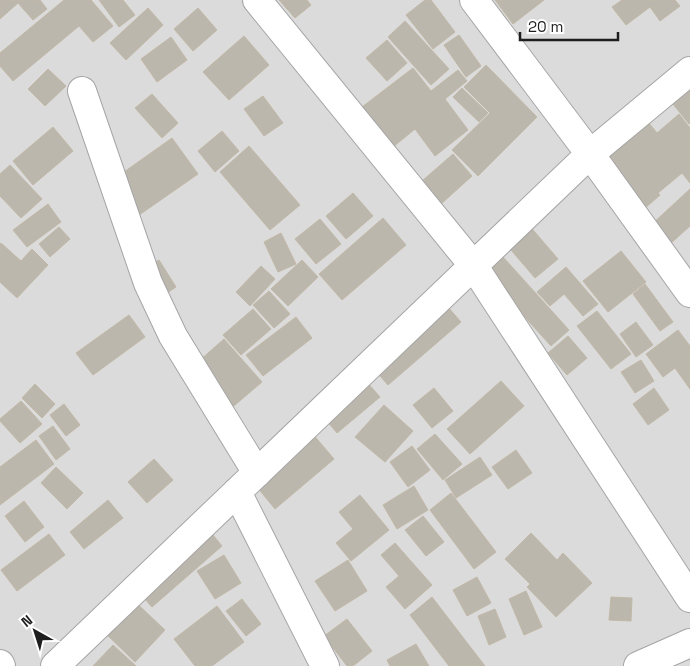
<svg xmlns="http://www.w3.org/2000/svg" width="690" height="666" font-family="'Space Grotesk',sans-serif">
<style>
.residential{fill:#dcdbdb}
.building{fill:#bcb7ad;stroke:#c1b8a6}
.lines{fill:none;stroke-linecap:round;stroke-linejoin:round}
.minor-casing{stroke:#a5a5a5;stroke-width:30}
.minor{stroke:#fff;stroke-width:28}
</style>
<rect width="100%" height="100%" fill="#efeee4"/>
<rect class="residential" x="0" y="0" width="690" height="666"/>
<g class="building">
<path d="M 0,0 L 40,0 L 47,9 L 33,20 L 18,3 L 0,19 Z"/>
<path d="M 64,0 L 91,0 L 113,26 L 93,42 L 79,26 L 13,81 L 0,66 L 0,53 Z"/>
<path d="M 99,0 L 123,0 L 135,15 L 119,27 Z"/>
<path d="M 279,0 L 307,0 L 311,5 L 295,18 Z"/>
<path d="M 425,0 L 431,0 L 455,32 L 433,49 L 406,15 Z"/>
<path d="M 495,0 L 544,0 L 513,24 Z"/>
<path d="M 622,0 L 675,0 L 680,6 L 660,21 L 650,7 L 626,25 L 612,7 Z"/>
<path d="M 148,8 L 163,25 L 126,60 L 110,43 Z"/>
<path d="M 198,8 L 217,30 L 193,51 L 174,29 Z"/>
<path d="M 405,21 L 449,69 L 431,85 L 388,37 Z"/>
<path d="M 459,35 L 481,66 L 466,77 L 444,45 Z"/>
<path d="M 244,36 L 269,65 L 229,100 L 203,72 Z"/>
<path d="M 171,37 L 187,60 L 157,82 L 141,59 Z"/>
<path d="M 387,40 L 407,63 L 387,81 L 366,58 Z"/>
<path d="M 486,65 L 537,117 L 478,176 L 452,150 L 490,113 L 464,87 Z"/>
<path d="M 413,68 L 431,91 L 458,70 L 467,81 L 445,99 L 468,130 L 435,156 L 415,129 L 393,147 L 362,107 Z"/>
<path d="M 48,69 L 66,86 L 45,106 L 28,89 Z"/>
<path d="M 462,88 L 488,113 L 479,122 L 453,97 Z"/>
<path d="M 690,90 L 690,123 L 689,124 L 673,104 Z"/>
<path d="M 152,94 L 178,123 L 162,138 L 135,108 Z"/>
<path d="M 263,96 L 283,123 L 264,136 L 244,109 Z"/>
<path d="M 679,114 L 690,128 L 690,183 L 682,173 L 658,193 L 660,195 L 644,209 L 602,161 L 648,122 L 657,133 Z"/>
<path d="M 53,127 L 73,151 L 33,185 L 13,161 Z"/>
<path d="M 222,131 L 239,151 L 215,172 L 198,151 Z"/>
<path d="M 172,138 L 198,174 L 132,220 L 107,184 Z"/>
<path d="M 249,146 L 300,205 L 270,230 L 220,172 Z"/>
<path d="M 453,154 L 472,176 L 441,204 L 422,181 Z"/>
<path d="M 10,165 L 42,199 L 21,218 L 0,196 L 0,174 Z"/>
<path d="M 690,189 L 690,226 L 669,245 L 651,225 Z"/>
<path d="M 353,193 L 373,216 L 346,239 L 326,216 Z"/>
<path d="M 48,204 L 61,222 L 27,247 L 13,230 Z"/>
<path d="M 522,217 L 558,259 L 535,278 L 499,236 Z"/>
<path d="M 383,218 L 406,245 L 342,300 L 319,274 Z"/>
<path d="M 320,219 L 341,244 L 316,264 L 295,239 Z"/>
<path d="M 59,227 L 70,239 L 50,257 L 39,244 Z"/>
<path d="M 281,233 L 296,264 L 278,272 L 264,242 Z"/>
<path d="M 1,243 L 21,261 L 32,249 L 48,265 L 17,298 L 0,282 L 0,244 Z"/>
<path d="M 494,247 L 569,330 L 551,346 L 476,263 Z"/>
<path d="M 621,251 L 646,282 L 608,312 L 583,281 Z"/>
<path d="M 159,260 L 176,287 L 155,301 L 138,273 Z"/>
<path d="M 302,260 L 318,277 L 288,306 L 271,289 Z"/>
<path d="M 261,266 L 275,279 L 250,306 L 236,292 Z"/>
<path d="M 566,267 L 598,304 L 583,316 L 564,294 L 550,306 L 537,292 Z"/>
<path d="M 645,284 L 673,322 L 660,331 L 633,294 Z"/>
<path d="M 269,291 L 290,314 L 274,328 L 253,305 Z"/>
<path d="M 440,298 L 461,322 L 388,385 L 367,361 Z"/>
<path d="M 253,309 L 271,329 L 241,355 L 223,335 Z"/>
<path d="M 597,311 L 631,354 L 611,369 L 577,326 Z"/>
<path d="M 129,315 L 145,337 L 93,375 L 76,353 Z"/>
<path d="M 296,317 L 312,338 L 263,376 L 246,355 Z"/>
<path d="M 636,322 L 653,345 L 636,357 L 620,334 Z"/>
<path d="M 678,330 L 690,346 L 690,389 L 675,368 L 663,377 L 646,354 Z"/>
<path d="M 568,336 L 587,358 L 567,375 L 548,353 Z"/>
<path d="M 224,339 L 262,382 L 228,411 L 191,368 Z"/>
<path d="M 641,360 L 654,381 L 635,393 L 621,372 Z"/>
<path d="M 358,372 L 380,397 L 337,433 L 316,408 Z"/>
<path d="M 501,381 L 524,406 L 470,454 L 447,429 Z"/>
<path d="M 35,384 L 55,404 L 42,418 L 22,398 Z"/>
<path d="M 434,388 L 453,411 L 432,428 L 413,405 Z"/>
<path d="M 654,388 L 669,410 L 648,425 L 633,404 Z"/>
<path d="M 21,401 L 42,424 L 20,443 L 0,421 L 0,419 Z"/>
<path d="M 64,404 L 80,425 L 66,436 L 50,415 Z"/>
<path d="M 384,405 L 413,431 L 385,462 L 355,437 Z"/>
<path d="M 53,426 L 70,449 L 56,460 L 39,436 Z"/>
<path d="M 306,426 L 334,459 L 275,509 L 248,476 Z"/>
<path d="M 435,434 L 462,464 L 443,480 L 417,449 Z"/>
<path d="M 36,440 L 54,464 L 0,505 L 0,467 Z"/>
<path d="M 412,446 L 430,470 L 408,487 L 390,462 Z"/>
<path d="M 516,450 L 532,473 L 508,489 L 492,467 Z"/>
<path d="M 480,457 L 492,475 L 456,498 L 445,480 Z"/>
<path d="M 154,459 L 173,480 L 147,503 L 128,482 Z"/>
<path d="M 56,467 L 83,493 L 67,509 L 41,483 Z"/>
<path d="M 414,486 L 428,510 L 397,529 L 383,505 Z"/>
<path d="M 451,493 L 496,552 L 474,569 L 430,510 Z"/>
<path d="M 360,495 L 389,530 L 351,561 L 336,543 L 353,529 L 339,512 Z"/>
<path d="M 108,500 L 123,518 L 84,549 L 70,532 Z"/>
<path d="M 24,501 L 44,527 L 25,542 L 5,516 Z"/>
<path d="M 423,516 L 444,542 L 426,556 L 405,530 Z"/>
<path d="M 204,524 L 222,546 L 152,607 L 133,586 Z"/>
<path d="M 531,533 L 557,560 L 563,553 L 592,583 L 556,617 L 527,587 L 530,584 L 505,559 Z"/>
<path d="M 49,534 L 65,555 L 17,591 L 1,570 Z"/>
<path d="M 395,543 L 432,585 L 405,609 L 386,587 L 399,576 L 381,555 Z"/>
<path d="M 224,555 L 241,583 L 215,599 L 197,571 Z"/>
<path d="M 348,560 L 367,591 L 335,611 L 315,581 Z"/>
<path d="M 477,577 L 491,603 L 467,616 L 453,590 Z"/>
<path d="M 526,591 L 542,627 L 524,635 L 509,599 Z"/>
<path d="M 130,597 L 165,630 L 135,662 L 100,628 Z"/>
<path d="M 432,597 L 485,666 L 449,666 L 410,615 Z"/>
<path d="M 611,597 L 632,598 L 631,621 L 609,620 Z"/>
<path d="M 242,599 L 261,624 L 246,636 L 226,611 Z"/>
<path d="M 217,606 L 244,642 L 212,666 L 195,666 L 174,639 Z"/>
<path d="M 495,609 L 506,637 L 489,645 L 478,616 Z"/>
<path d="M 347,619 L 372,651 L 353,666 L 347,666 L 324,636 Z"/>
<path d="M 416,644 L 429,666 L 390,666 L 387,660 Z"/>
<path d="M 113,645 L 136,666 L 93,666 Z"/>
</g>
<g class="lines">
<defs>
<g id="minor">
<path d="M 257,0 L 473,265 L 690,598"/>
<path d="M 474,0 L 590,154 L 690,293"/>
<path d="M 82,91 L 148,283 L 173,336 L 257,473"/>
<path d="M 237,492 L 325,666"/>
<path d="M 0,664 L 1,666"/>
<path d="M 55,666 L 590,154 L 690,71"/>
<path d="M 638,666 L 690,643"/>
</g>
</defs>
<use href="#minor" class="minor-casing"/>
<use href="#minor" class="minor"/>
</g>
<g transform="translate(35 631) rotate(321)" stroke="#ffffff" stroke-width="4" paint-order="stroke">
<path d="M0-4L9 19L0 12L-9 19Z" fill="#1e1e1e"/>
<text y="-8" font-size="14" font-weight="bold" text-anchor="middle" fill="#1e1e1e">N</text>
</g>
<path d="M520 32v8h98v-8" fill="none" stroke="#1e1e1e" stroke-width="2.5"/>
<text x="528" y="32" font-size="15" fill="#1e1e1e" stroke="#ffffff" stroke-width="4" paint-order="stroke">20 m</text>
</svg>
